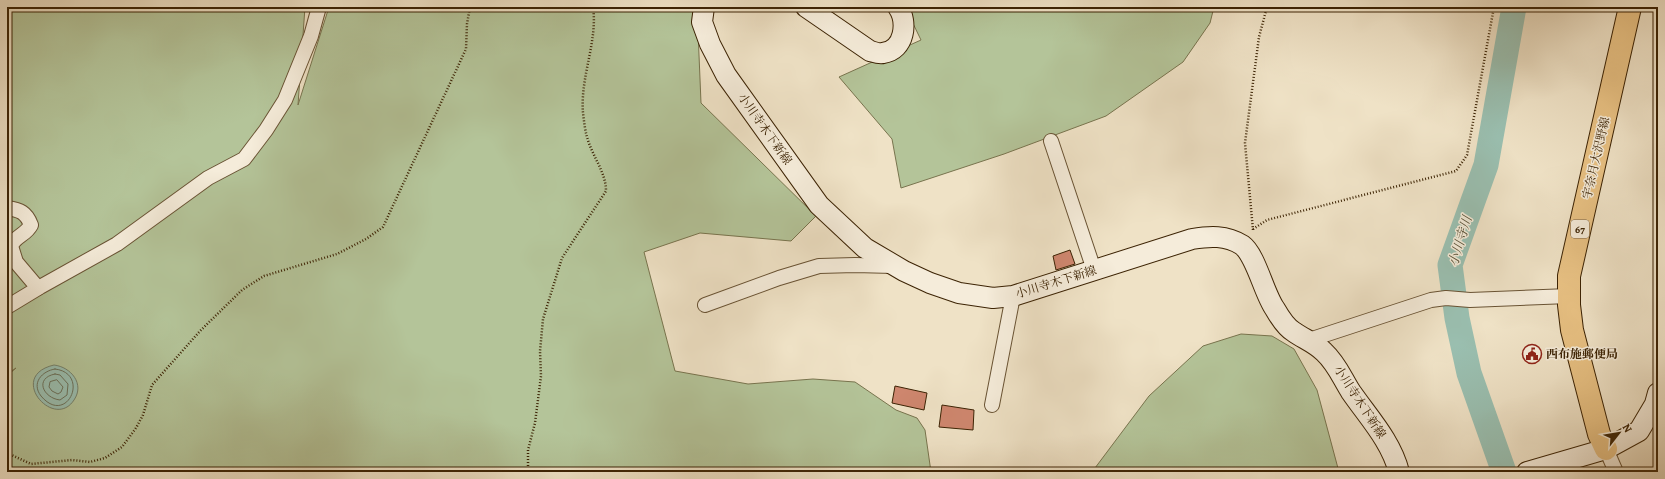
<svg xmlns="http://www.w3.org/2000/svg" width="1665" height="479" font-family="Alegreya,'Noto Serif JP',serif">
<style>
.green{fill:#b4c499;stroke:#78744e}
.water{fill:#9abfb0;stroke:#74816b}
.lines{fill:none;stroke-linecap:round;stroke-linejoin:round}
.shore{stroke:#6b715a;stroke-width:1}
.river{stroke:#9abfb0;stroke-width:25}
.building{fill:#ce866e;stroke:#3c2304}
.minor-casing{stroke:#695334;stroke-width:16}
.secondary-casing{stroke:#3c2304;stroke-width:22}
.primary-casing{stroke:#3c2304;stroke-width:24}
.path{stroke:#3c2304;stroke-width:2.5;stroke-dasharray:1 2;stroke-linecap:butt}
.minor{stroke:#f5ecda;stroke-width:14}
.secondary{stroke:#f5ecda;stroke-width:20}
.primary{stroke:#e8c183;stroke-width:22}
.labels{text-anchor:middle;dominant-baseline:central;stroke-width:3;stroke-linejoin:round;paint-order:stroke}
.shield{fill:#f5ecda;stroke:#745f44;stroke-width:1}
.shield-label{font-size:11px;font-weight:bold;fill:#3c2304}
.street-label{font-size:12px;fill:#3c2304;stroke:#f5ecda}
.poi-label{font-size:12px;font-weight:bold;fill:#3c2304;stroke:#f5ecda;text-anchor:start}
.water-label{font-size:13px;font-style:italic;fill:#585238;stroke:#f5ecda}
</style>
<rect width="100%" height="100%" fill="#efe2c6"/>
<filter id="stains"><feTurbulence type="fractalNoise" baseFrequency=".005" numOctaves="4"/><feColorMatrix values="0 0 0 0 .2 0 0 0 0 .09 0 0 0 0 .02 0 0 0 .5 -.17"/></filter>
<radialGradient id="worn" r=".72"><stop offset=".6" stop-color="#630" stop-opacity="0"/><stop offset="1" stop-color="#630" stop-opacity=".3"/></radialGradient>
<g class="green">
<path d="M 7,7 L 305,7 L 298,105 L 329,7 L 697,7 L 701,103 L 816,216 L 791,241 L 700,233 L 644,252 L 675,371 L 748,384 L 813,379 L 855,382 L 896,410 L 917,418 L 925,430 L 931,472 L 7,472 L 7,376 L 16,368 L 7,374 Z"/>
<path d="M 905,7 L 1214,7 L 1210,23 L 1183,62 L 1106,116 L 1004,154 L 901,188 L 892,139 L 839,77 L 921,40 Z"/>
<path d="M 1241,334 L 1272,336 L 1294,349 L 1317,390 L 1339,472 L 1092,472 L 1149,396 L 1203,346 Z"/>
</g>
<path class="water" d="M 54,365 C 71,367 85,384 74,400 C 54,431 6,376 54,365 Z"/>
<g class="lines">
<g class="shore">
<path d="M 55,369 C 91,373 67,427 41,396 C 31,383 42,371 55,369 Z"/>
<path d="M 55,374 L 60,375 L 68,384 L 67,395 L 60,400 C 43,398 34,378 55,374 Z"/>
<path d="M 57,380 L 63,387 L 61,392 L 58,394 L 52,391 L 49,387 L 50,382 Z"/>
</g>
<path class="river" d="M 1504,472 L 1469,373 L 1457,318 L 1450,265 L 1486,165 L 1514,7"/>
</g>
<g class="building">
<path d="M 1070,250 L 1075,264 L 1056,270 L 1053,256 Z"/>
<path d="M 895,386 L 927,393 L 924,410 L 892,403 Z"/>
<path d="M 942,405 L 974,410 L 973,430 L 939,427 Z"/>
</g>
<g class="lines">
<defs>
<g id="minor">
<path d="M 1051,141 L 1094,270"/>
<path d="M 7,208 C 20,210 26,212 31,225 C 26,235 15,236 11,246 L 16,262 L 38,288"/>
<path d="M 705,305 L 779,278 L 819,266 L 855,265 L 893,266"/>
<path d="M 7,307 L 40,287 L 117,244 L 208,178 L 244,159 L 266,130 L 285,100 L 311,36 L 319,7"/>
<path d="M 1309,340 L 1431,300 L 1446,298 L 1470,300 L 1569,296"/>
<path d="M 992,405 L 1013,296"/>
<path d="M 1606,449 L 1616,472"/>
</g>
<g id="secondary">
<path d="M 704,7 L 702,22 L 710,44 L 726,75 L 819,205 L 865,248 L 904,271 L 930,283 L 959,293 L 993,298 L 1013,296 L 1192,239 C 1210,236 1226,235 1242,245 C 1256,255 1264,294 1275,309 C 1279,316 1287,328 1294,332 C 1304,339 1315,343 1324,352 C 1337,364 1342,378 1351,392 C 1369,418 1391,441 1399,472"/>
<path d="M 806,7 L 870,51 C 874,52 879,54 883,53 C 905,50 908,22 898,7"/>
<path d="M 1527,472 L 1606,449 L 1639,431 L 1655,404 L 1658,393"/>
</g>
<path id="primary" d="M 1606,449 L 1599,434 L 1572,330 L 1569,305 L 1569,276 L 1630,7"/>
</defs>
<use href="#minor" class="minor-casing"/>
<use href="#secondary" class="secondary-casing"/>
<use href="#primary" class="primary-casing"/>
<g class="path">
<path d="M 1253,229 L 1267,220 L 1456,171 L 1467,155 L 1494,7"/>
<path d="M 1253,230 L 1245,143 L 1259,37 L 1267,7"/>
<path d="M 7,453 L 31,464 L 72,460 L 90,462 L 105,458 L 122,447 L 136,428 L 143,415 L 152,385 L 200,331 L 242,290 L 264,276 L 337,254 L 366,239 L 383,227 L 466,49 L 467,24 L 470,7"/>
<path d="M 7,465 L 16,472"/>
<path d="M 177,472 L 209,470 L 217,472"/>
<path d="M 528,472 L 528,450 L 535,423 L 541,376 L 540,351 L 543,319 L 562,258 L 606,191 C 606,172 592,156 587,137 C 585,130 584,121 583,113 C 580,77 598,41 593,7"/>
</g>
<use href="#minor" class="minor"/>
<use href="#secondary" class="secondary"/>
<use href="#primary" class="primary"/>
</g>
<defs>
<symbol id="civic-ring" viewBox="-11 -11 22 22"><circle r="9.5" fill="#f5ecda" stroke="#8f2418" stroke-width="1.5"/><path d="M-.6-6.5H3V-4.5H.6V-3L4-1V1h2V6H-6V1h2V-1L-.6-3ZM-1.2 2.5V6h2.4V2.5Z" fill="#8f2418"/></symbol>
</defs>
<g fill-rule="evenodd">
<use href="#civic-ring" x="1521" y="343" width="22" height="22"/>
</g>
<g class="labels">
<rect class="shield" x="1571" y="220" width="18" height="18" rx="3"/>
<g class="shield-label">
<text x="1580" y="229">67</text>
</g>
<g class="street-label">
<text transform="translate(765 129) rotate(55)">小川寺木下新線</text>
<text transform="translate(1596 158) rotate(-77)">宇奈月大沢野線</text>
<text transform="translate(1056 282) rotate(-17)">小川寺木下新線</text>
<text transform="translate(1360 402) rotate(57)">小川寺木下新線</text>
</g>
<g class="poi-label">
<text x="1546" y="354">西布施郵便局</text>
</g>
<g class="water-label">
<text transform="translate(1460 241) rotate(-73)">小川寺川</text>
</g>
</g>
<rect width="1665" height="479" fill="none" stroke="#efe2c6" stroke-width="24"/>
<rect x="8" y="8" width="1649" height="463" fill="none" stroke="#3c2304" stroke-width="2"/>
<rect x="12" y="12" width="1641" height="455" fill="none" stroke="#3c2304"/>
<g transform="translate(1619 433) rotate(59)" stroke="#f5ecda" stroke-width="3" paint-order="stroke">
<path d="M0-3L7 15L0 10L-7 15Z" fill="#3c2304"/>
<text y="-6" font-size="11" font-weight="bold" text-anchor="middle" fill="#3c2304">N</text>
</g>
<rect width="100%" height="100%" filter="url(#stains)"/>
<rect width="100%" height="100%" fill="url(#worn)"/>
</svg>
